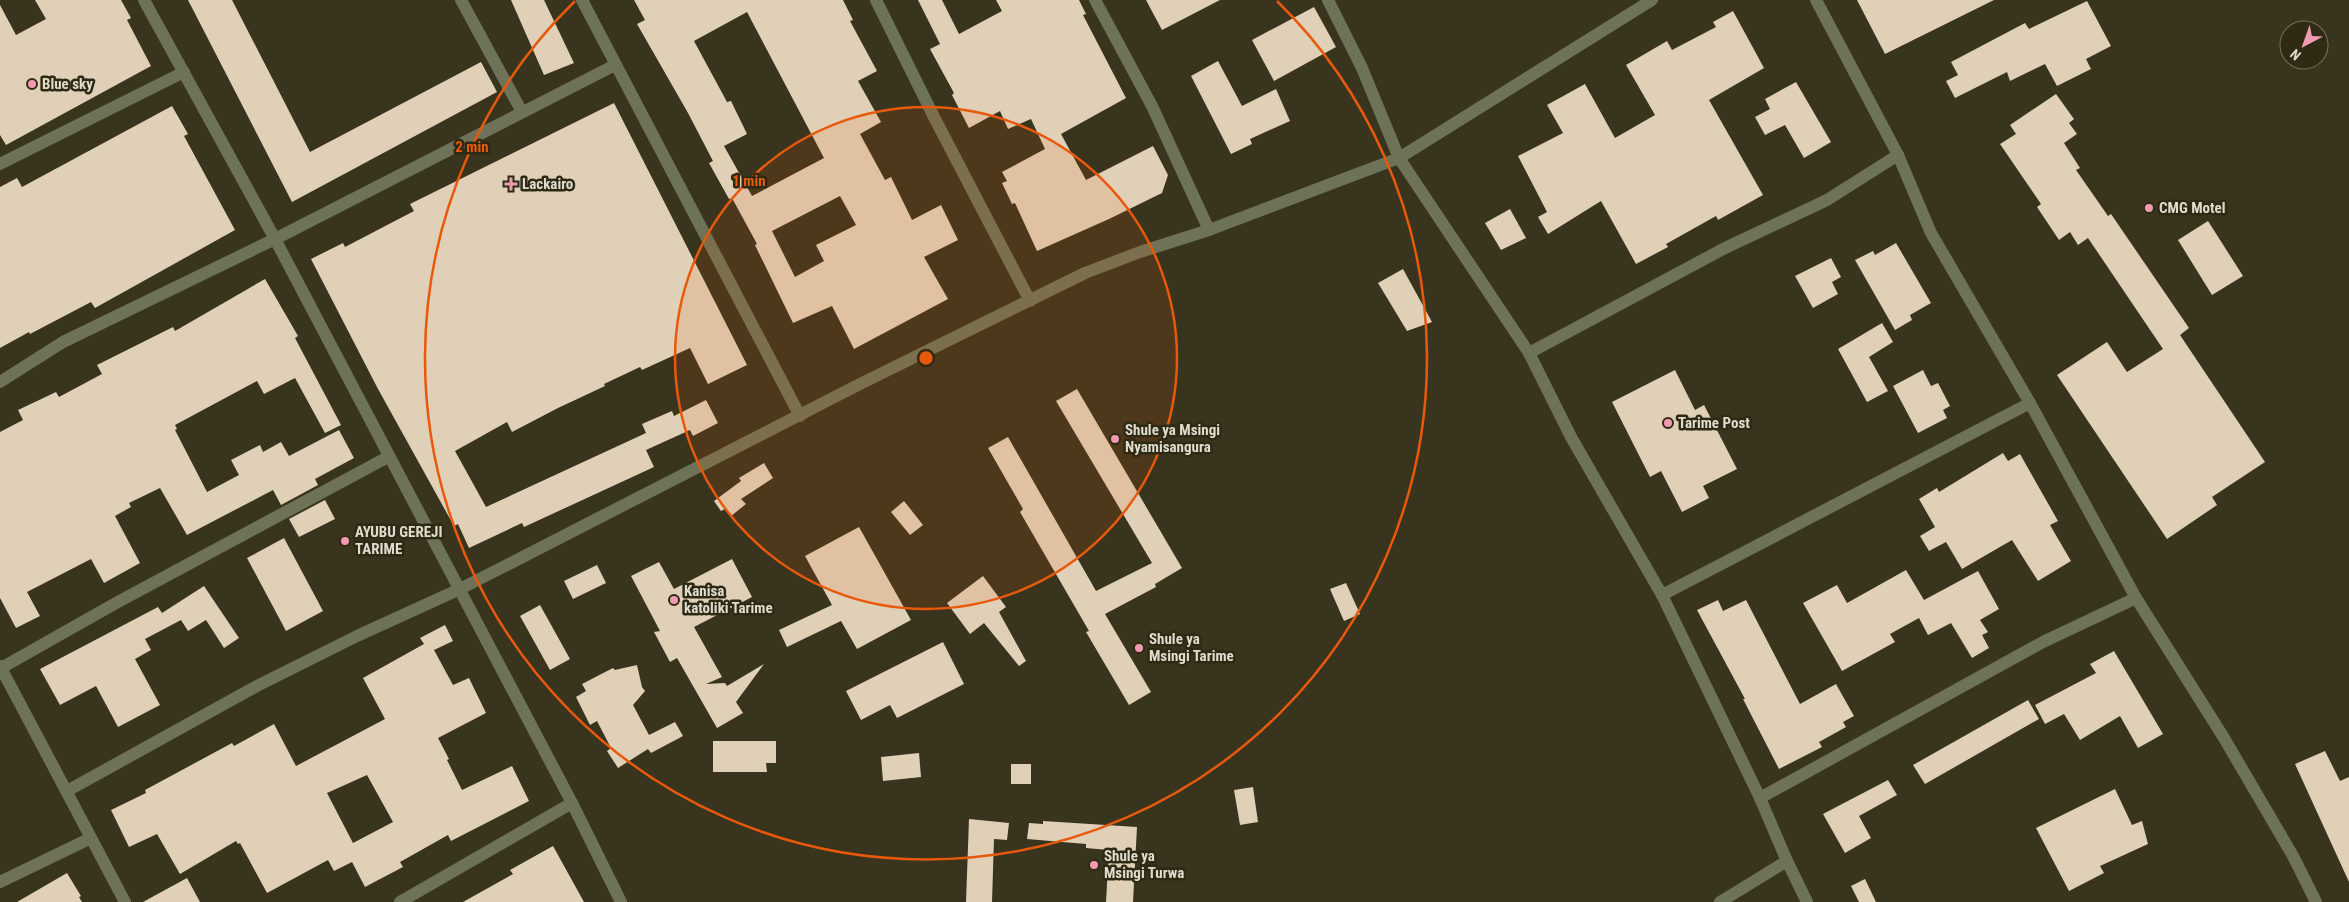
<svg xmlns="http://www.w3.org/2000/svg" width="2349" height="902" font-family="'Roboto Condensed',sans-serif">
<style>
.building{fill:#e0d0b7;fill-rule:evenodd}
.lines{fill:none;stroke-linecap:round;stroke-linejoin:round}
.minor{stroke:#6e7258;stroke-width:12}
.ring{fill:none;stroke:#e8590c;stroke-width:2.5}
.poi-dot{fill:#f29aaf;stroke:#2f2a14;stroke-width:2}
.labels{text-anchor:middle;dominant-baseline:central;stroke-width:5;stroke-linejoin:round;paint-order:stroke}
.poi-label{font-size:15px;font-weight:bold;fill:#dfdcce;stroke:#2f2a14;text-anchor:start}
.centre{fill:#e8590c;stroke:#2f2a14;stroke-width:2.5}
.ring-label{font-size:15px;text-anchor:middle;font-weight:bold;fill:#e8590c;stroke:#2f2a14;stroke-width:5;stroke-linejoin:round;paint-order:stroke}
</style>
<rect width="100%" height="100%" fill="#39341e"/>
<g class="building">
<path d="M 35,0 L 121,0 L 131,18 L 127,20 L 151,66 L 6,145 L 0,135 L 0,5 L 16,35 L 46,19 Z"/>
<path d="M 188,0 L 232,0 L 310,152 L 481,62 L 497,92 L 292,202 Z"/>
<path d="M 511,0 L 544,0 L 574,63 L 544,75 Z"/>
<path d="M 634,0 L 843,0 L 853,20 L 850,21 L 877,71 L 858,81 L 881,122 L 860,134 L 885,180 L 891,177 L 912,220 L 941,205 L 958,240 L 924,257 L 948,299 L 854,349 L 832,306 L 793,323 L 755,245 L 757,244 L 732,198 L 729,199 L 709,163 L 713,161 L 688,113 L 637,24 L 645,20 ZM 747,12 L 824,158 L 752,196 L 724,146 L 747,134 L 731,101 L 727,102 L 694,41 ZM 840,196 L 856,225 L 816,245 L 824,261 L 795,277 L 772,231 Z"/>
<path d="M 918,0 L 942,0 L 959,34 L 1002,11 L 996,0 L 1079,0 L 1086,14 L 1083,15 L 1126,98 L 1061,134 L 1086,180 L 1153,146 L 1168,175 L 1162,193 L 1109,219 L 1037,251 L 1015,203 L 1012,204 L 1002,183 L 1007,181 L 1002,172 L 1045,149 L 1031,119 L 1008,129 L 1000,111 L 969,128 L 952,95 L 954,93 L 930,49 L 940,44 Z"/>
<path d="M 1146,0 L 1220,0 L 1162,30 Z"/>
<path d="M 1857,0 L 1994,0 L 1885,54 Z"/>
<path d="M 2087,1 L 2111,46 L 2086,59 L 2091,69 L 2057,86 L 2045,64 L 2010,81 L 2007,72 L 1955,98 L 1946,81 L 1958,75 L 1951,62 L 2025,23 L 2029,29 Z"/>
<path d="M 1314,7 L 1336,47 L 1274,81 L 1252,40 Z"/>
<path d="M 1733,11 L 1764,68 L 1709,100 L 1763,195 L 1718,220 L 1716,216 L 1666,244 L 1668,247 L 1636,264 L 1601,201 L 1548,234 L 1538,217 L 1547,212 L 1518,156 L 1563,133 L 1547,105 L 1585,84 L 1615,138 L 1655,115 L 1626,65 L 1667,41 L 1672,50 L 1716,27 L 1713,22 Z"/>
<path d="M 1218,61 L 1242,106 L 1276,89 L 1290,121 L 1250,139 L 1252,144 L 1231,154 L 1191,76 Z"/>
<path d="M 1796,82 L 1831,142 L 1804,158 L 1785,125 L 1765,135 L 1755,117 L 1770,109 L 1765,99 Z"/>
<path d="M 2056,94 L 2074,119 L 2069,123 L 2077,134 L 2064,143 L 2080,168 L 2076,170 L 2108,216 L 2111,214 L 2189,328 L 2180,335 L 2265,462 L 2212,497 L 2217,505 L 2167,539 L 2057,375 L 2107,342 L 2127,372 L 2163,349 L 2088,238 L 2078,245 L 2070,232 L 2059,240 L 2037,207 L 2041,204 L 2000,144 L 2016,134 L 2010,125 Z"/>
<path d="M 614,103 L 747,365 L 708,384 L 690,348 L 642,370 L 640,367 L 604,384 L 605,386 L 558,408 L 512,432 L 507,422 L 455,451 L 486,507 L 646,433 L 642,424 L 672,411 L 674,416 L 706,400 L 718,423 L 693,436 L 690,430 L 646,450 L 654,467 L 524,527 L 522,523 L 469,548 L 458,524 L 454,526 L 378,389 L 311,259 L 343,243 L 345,247 L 414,211 L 410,204 Z"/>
<path d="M 172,106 L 188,134 L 184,136 L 235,230 L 95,308 L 91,302 L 30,334 L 29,332 L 0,348 L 0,187 L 17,178 L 22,187 Z"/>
<path d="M 1510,209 L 1526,238 L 1501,250 L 1485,223 Z"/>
<path d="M 2208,221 L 2243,276 L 2212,295 L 2178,240 Z"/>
<path d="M 1896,243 L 1931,303 L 1910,315 L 1912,320 L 1895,330 L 1855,260 L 1873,251 L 1875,255 Z"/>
<path d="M 1831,258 L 1841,277 L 1832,282 L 1838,294 L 1813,308 L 1795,276 Z"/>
<path d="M 1403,269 L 1432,322 L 1407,331 L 1378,283 Z"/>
<path d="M 265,279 L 298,336 L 295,338 L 341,425 L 325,433 L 295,378 L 264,394 L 257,381 L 175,425 L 177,429 L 175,430 L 207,492 L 239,475 L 231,460 L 260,445 L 263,452 L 281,442 L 289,456 L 339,430 L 354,458 L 315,479 L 318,485 L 281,505 L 273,490 L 187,535 L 160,488 L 129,503 L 131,507 L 115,516 L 140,563 L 104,583 L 91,559 L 27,592 L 40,616 L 16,628 L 0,598 L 0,432 L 23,420 L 18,410 L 56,392 L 59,397 L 102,374 L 97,365 L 173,327 L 175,331 Z"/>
<path d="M 1882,323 L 1893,342 L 1869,357 L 1888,391 L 1867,402 L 1838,349 Z"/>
<path d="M 1675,370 L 1695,410 L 1704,405 L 1737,469 L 1703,486 L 1709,498 L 1682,512 L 1661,471 L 1650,477 L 1612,402 Z"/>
<path d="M 1923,370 L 1931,386 L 1938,383 L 1950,406 L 1943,410 L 1947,418 L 1918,433 L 1893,386 Z"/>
<path d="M 1077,389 L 1182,568 L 1155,584 L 1156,587 L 1105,614 L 1151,692 L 1129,705 L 1086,632 L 1089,631 L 1020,512 L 1023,509 L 988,448 L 1008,437 L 1096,591 L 1152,563 L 1056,401 Z"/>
<path d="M 2003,453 L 2008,461 L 2020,454 L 2058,521 L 2050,525 L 2071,561 L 2038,581 L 2012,540 L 1962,569 L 1946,542 L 1929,551 L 1920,536 L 1935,527 L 1919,499 L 1937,488 L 1939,492 Z"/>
<path d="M 764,463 L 773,478 L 741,499 L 746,504 L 731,516 L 725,509 L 721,511 L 714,501 L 741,481 L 739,478 Z"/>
<path d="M 325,500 L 335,519 L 299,537 L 289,519 Z"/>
<path d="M 904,501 L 923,525 L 910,535 L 891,512 Z"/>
<path d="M 859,527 L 911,620 L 857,649 L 841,621 L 787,647 L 779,630 L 832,605 L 805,556 Z"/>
<path d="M 284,538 L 323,611 L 286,631 L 247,558 Z"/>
<path d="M 732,559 L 752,597 L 694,627 L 722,677 L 706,684 L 725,683 L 727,686 L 764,664 L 736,702 L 743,713 L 717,728 L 677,658 L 670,662 L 654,632 L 660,631 L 631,576 L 659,562 L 674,589 Z"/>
<path d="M 597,565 L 606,583 L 573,599 L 564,581 Z"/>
<path d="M 1906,570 L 1924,600 L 1978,571 L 1999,609 L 1980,620 L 1988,632 L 1982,635 L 1989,648 L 1972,658 L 1951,623 L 1928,635 L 1919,618 L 1890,634 L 1895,642 L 1842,671 L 1803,603 L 1837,585 L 1847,603 Z"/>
<path d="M 983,576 L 1006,607 L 999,612 L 1026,661 L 1019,666 L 984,623 L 970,634 L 947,603 Z"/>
<path d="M 1346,583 L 1360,614 L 1344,621 L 1330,589 Z"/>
<path d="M 204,586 L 239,638 L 224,648 L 206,620 L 188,631 L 181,620 L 145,639 L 151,650 L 135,659 L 160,705 L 118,727 L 96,686 L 60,705 L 40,669 L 158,607 L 162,613 Z"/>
<path d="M 1718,600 L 1723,611 L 1746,600 L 1800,704 L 1836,684 L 1854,716 L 1843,722 L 1846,727 L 1819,742 L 1822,747 L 1779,769 L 1743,699 L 1745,699 L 1697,610 Z"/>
<path d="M 540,605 L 570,659 L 550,670 L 520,616 Z"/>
<path d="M 445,625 L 453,641 L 434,650 L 453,685 L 469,678 L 486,713 L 438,738 L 449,759 L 447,760 L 462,790 L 512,766 L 529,801 L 451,841 L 448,835 L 400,862 L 403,867 L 365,887 L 352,862 L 334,871 L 328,860 L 267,893 L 240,843 L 238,844 L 236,841 L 180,874 L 157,834 L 129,847 L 111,810 L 146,793 L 145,790 L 232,743 L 234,746 L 274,724 L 296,766 L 385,719 L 363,678 L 424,644 L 420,638 ZM 367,775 L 393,822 L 353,843 L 327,793 Z"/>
<path d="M 943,642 L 964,684 L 897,718 L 890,705 L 861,720 L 846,691 Z"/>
<path d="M 2114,651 L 2163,734 L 2138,748 L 2120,716 L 2080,740 L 2064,714 L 2045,724 L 2035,705 L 2096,673 L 2090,664 Z"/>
<path d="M 637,665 L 642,687 L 645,691 L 633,705 L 649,735 L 675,722 L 683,736 L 651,753 L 648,749 L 618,768 L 607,751 L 611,748 L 597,721 L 590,725 L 576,697 L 586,691 L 582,684 L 613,668 L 615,670 Z"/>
<path d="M 2028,700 L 2039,719 L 1925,784 L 1913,765 Z"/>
<path d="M 713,741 L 776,741 L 776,763 L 766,763 L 767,772 L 713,772 Z"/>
<path d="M 2325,751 L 2340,781 L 2349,777 L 2349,882 L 2295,764 Z"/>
<path d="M 919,753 L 921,777 L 883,781 L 881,757 Z"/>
<rect x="1011" y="764" width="20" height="20"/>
<path d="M 1888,780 L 1897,795 L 1859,816 L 1871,838 L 1845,853 L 1823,814 Z"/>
<path d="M 1253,787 L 1258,822 L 1240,825 L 1234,790 Z"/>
<path d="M 2115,789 L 2132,825 L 2142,821 L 2148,844 L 2100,866 L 2104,873 L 2069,891 L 2036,828 Z"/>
<path d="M 969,819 L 1009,823 L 1007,840 L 994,839 L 992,902 L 966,902 Z"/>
<path d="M 1043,821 L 1137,827 L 1133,902 L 1106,902 L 1109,850 L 1086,848 L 1086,844 L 1027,839 L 1029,823 L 1043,824 Z"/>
<path d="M 553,846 L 584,902 L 463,902 L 513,874 L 510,870 Z"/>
<path d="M 67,873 L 81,896 L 79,897 L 82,902 L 17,902 Z"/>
<path d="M 187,878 L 200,902 L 143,902 Z"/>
<path d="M 1865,879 L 1876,902 L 1859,902 L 1851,886 Z"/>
</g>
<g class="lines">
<g class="minor">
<path d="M 144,0 L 275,239 L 572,803 L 621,902"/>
<path d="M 461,0 L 522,112"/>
<path d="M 582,0 L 800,416"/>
<path d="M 876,0 L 935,119 L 1030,301"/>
<path d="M 1095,0 L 1152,106 L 1209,230"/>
<path d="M 1328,0 L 1362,68 L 1399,158 L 1529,353 L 1571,437 L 1662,595 L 1760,798 L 1787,861 L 1720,902"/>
<path d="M 1816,0 L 1898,155 L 1931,233 L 2030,403 L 2136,598 L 2224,738 L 2293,856 L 2316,902"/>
<path d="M 0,164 L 184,72"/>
<path d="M 1529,353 L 1725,248 L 1827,200 L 1898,155"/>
<path d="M 0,382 L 63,342 L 275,239 L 615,65"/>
<path d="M 1662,595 L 2030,403"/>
<path d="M 0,666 L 125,902"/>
<path d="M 1,668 L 116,603 L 388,457"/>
<path d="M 67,791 L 255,687 L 357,636 L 460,589 L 860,384 L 1085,273 L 1140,252 L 1209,230 L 1399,158 L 1652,0"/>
<path d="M 1760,798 L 2043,642 L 2136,598"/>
<path d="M 1787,861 L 1807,902"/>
<path d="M 0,882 L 91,838"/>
<path d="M 400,902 L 572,803"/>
</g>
</g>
<circle cx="926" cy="358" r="251" fill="#e8590c" fill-opacity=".12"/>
<g class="ring">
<circle cx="926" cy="358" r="251"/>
<path d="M1277 1A501 501 0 1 1 575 1"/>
</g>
<g class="poi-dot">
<circle cx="32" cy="84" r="5"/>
<path d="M508.5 176.5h5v5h5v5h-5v5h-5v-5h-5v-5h5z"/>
<circle cx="2149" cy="208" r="5"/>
<circle cx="1668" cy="423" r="5"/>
<circle cx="1115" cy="439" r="5"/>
<circle cx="345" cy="541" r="5"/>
<circle cx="674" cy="600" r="5"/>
<circle cx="1139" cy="648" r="5"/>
<circle cx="1094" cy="865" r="5"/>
</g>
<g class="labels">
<g class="poi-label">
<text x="42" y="84">Blue sky</text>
<text x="522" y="184">Lackairo</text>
<text x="2159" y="208">CMG Motel</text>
<text x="1678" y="423">Tarime Post</text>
<text x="1125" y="430">Shule ya Msingi<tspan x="1125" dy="17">Nyamisangura</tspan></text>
<text x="355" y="532">AYUBU GEREJI<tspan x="355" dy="17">TARIME</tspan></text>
<text x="684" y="591">Kanisa<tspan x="684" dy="17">katoliki Tarime</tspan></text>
<text x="1149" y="639">Shule ya<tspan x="1149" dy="17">Msingi Tarime</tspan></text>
<text x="1104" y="856">Shule ya<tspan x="1104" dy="17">Msingi Turwa</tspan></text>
</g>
</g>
<circle cx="926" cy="358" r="8" class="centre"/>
<g class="ring-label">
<text x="472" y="152">2 min</text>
<text x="749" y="186">1 min</text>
</g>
<g transform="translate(2304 45) rotate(221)"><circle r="24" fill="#2f2a14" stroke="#75715e"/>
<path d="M0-4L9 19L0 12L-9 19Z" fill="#f29aaf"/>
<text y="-8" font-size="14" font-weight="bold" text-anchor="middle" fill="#dfdcce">N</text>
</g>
</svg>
